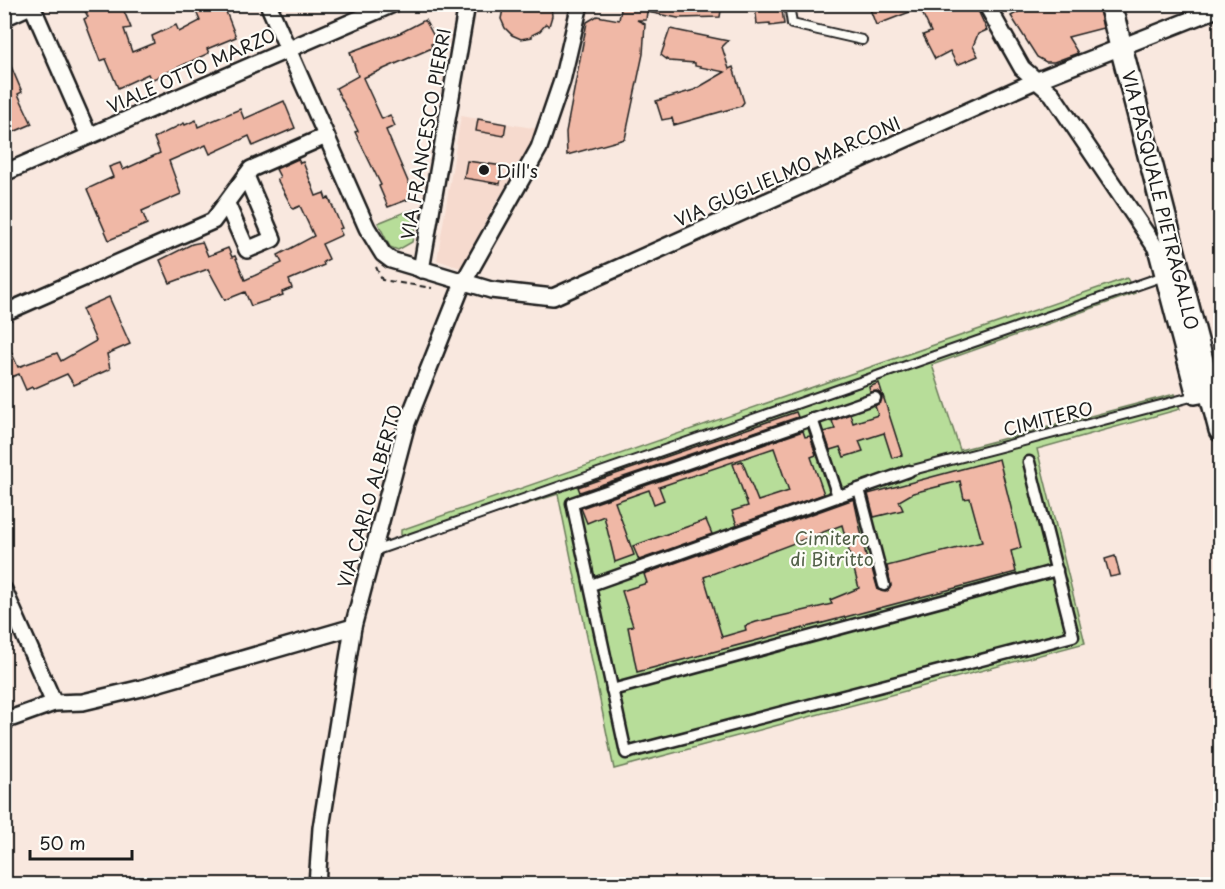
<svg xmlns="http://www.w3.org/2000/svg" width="1225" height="889" font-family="'Playpen Sans',sans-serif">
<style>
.built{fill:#f6dace}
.green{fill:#b7dd99;stroke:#6a7c5a;stroke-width:1.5}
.building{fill:#f0b8a6;stroke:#1c1c1c;stroke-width:1.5;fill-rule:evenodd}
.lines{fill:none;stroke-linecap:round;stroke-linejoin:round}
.service-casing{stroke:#1c1c1c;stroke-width:12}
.pedestrian-casing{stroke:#1c1c1c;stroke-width:15}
.minor-casing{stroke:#1c1c1c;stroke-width:20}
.secondary-casing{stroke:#1c1c1c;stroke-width:26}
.path{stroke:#1c1c1c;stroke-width:2;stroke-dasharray:6 4.5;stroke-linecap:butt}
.service{stroke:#fdfcf7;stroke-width:8}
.pedestrian{stroke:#fdfcf7;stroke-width:10}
.minor{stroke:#fdfcf7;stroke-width:15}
.secondary{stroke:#fdfcf7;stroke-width:21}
.poi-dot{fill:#1c1c1c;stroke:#fdfcf7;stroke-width:2}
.labels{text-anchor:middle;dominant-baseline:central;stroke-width:4.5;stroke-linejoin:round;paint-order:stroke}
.street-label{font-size:18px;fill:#1c1c1c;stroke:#fdfcf7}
.poi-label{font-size:18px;fill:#1c1c1c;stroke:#fdfcf7;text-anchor:start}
.park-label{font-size:18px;fill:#526048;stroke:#fdfcf7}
</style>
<rect width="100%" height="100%" fill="#f9e8df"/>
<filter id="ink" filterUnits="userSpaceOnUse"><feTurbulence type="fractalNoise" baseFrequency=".0167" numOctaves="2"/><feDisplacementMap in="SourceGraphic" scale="12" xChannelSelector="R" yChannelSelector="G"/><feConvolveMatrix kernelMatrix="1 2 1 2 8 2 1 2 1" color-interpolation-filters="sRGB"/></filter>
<g filter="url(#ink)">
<path class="built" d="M 461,116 L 539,129 L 489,215 L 461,268 L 437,260 Z"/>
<g class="green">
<path d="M 419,209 L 412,242 L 398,250 L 390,247 L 378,223 L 405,212 Z"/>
<path d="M 1127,278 L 1135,293 L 932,365 L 960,450 L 1175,394 L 1180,409 L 1037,449 L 1085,643 L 614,769 L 558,494 L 401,544 L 401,530 Z"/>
</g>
<g class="building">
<path d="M 94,4 L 121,4 L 131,28 L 124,29 L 132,52 L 154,43 L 152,36 L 176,25 L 179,32 L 200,21 L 193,4 L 223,4 L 236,37 L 207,49 L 209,53 L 151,80 L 148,74 L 118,88 L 106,59 L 100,61 L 84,19 L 88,17 L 84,9 Z"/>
<path d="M 504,4 L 551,4 L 552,16 L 549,26 L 546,24 L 540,31 L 532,35 L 532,37 L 521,39 L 512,35 L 505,28 L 501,19 Z"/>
<path d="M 622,4 L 722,4 L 720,17 L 678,18 L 647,12 L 646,20 L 637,20 L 645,24 L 643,54 L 625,139 L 567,155 L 566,132 L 587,22 L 597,16 L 619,20 Z"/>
<path d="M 755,4 L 781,4 L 784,24 L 770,26 L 770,23 L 757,24 Z"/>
<path d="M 868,4 L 975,4 L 987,30 L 978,34 L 973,46 L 978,56 L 957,65 L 950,51 L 935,59 L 923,35 L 931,32 L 920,8 L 876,25 Z"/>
<path d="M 1032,4 L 1098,4 L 1103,28 L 1068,37 L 1078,53 L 1054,62 L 1046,62 L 1037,57 L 1011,16 Z"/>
<path d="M 425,20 L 437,42 L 431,44 L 432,48 L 363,78 L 382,119 L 390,115 L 395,126 L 386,130 L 412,191 L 409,193 L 412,198 L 388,207 L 379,186 L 381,185 L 355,132 L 358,131 L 336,88 L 358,76 L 350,52 L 400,33 Z"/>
<path d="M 670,29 L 728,41 L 722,47 L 729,69 L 733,67 L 744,102 L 741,106 L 674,125 L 672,118 L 662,120 L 656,101 L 694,90 L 725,72 L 695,66 L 695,63 L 669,61 L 661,55 Z"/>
<path d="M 4,50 L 22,92 L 18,94 L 32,124 L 4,136 Z"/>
<path d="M 284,101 L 295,128 L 253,146 L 249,136 L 210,154 L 206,145 L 169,161 L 181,194 L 142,211 L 147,224 L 109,240 L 87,189 L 113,177 L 109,167 L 120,163 L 123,170 L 160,153 L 154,138 L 184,123 L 185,125 L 196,120 L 198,127 L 240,109 L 244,119 Z"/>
<path d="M 478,119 L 506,124 L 504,136 L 476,131 Z"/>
<path d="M 298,159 L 300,163 L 303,162 L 316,196 L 324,193 L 326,199 L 329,198 L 342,228 L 339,229 L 342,235 L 322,244 L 329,259 L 323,262 L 324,265 L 289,280 L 292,288 L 282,292 L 283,295 L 251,306 L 245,292 L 225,300 L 208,269 L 170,283 L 160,260 L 192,244 L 202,242 L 208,256 L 228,248 L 232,257 L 235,256 L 245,280 L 282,263 L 278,255 L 314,236 L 300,206 L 293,209 L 277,179 L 280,177 L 276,169 Z"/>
<path d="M 467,161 L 503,166 L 500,184 L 464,178 Z"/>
<path d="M 109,297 L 130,344 L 107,354 L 110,369 L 74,385 L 67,374 L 33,389 L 32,387 L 26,390 L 19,374 L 4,380 L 4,336 L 18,367 L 57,353 L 61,361 L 96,341 L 82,309 Z"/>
<path d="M 879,383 L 902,455 L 892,458 L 884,433 L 859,441 L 863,451 L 844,457 L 840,447 L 830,450 L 824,432 L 835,429 L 832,421 L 850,414 L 853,423 L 878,415 L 875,406 L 881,402 L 882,396 L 877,391 L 870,392 L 869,387 Z"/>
<path d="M 796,412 L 798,417 L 580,492 L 578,487 Z"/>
<path d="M 803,431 L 805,437 L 810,436 L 816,455 L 811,457 L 824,494 L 737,525 L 732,511 L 748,506 L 733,464 L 742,461 L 758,501 L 789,491 L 774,448 L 659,487 L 664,500 L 654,504 L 649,490 L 615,502 L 634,555 L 615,562 L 604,516 L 587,523 L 581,508 Z"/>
<path d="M 999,459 L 1021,548 L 1011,551 L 1016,572 L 637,672 L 628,627 L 633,626 L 622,591 L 647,583 L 644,574 L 854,499 L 869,570 L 872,569 L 878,590 L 886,592 L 891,586 L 887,566 L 982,542 L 970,498 L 964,499 L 960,481 L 913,493 L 899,501 L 903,510 L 874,517 L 868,494 ZM 842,525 L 859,588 L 830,600 L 832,604 L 756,622 L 745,626 L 746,630 L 722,637 L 704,577 Z"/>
<path d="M 706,520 L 712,534 L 639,560 L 633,546 Z"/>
<path d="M 1115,556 L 1120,575 L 1110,577 L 1105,559 Z"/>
</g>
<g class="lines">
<defs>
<g id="service">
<path d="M 789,4 L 792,24 L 862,40"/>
<path d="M 909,471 L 1195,396"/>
<path d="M 374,551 L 1164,276"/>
</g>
<g id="pedestrian">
<path d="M 875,398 L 572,503 L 626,753 L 1073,636 L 1029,462"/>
<path d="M 812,419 L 838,496"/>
<path d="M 859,489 L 884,585"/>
<path d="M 591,585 L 909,471"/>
<path d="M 612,690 L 1057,570"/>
</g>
<g id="minor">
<path d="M 268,4 L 367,228 L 383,254 L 391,260 L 491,290 L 553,297 L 1035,81 L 1220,8"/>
<path d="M 986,4 L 1022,68 L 1052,94 L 1156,248 L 1195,396 L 1211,393"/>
<path d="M 32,6 L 89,136"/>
<path d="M 4,18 L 35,4"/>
<path d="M 4,173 L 393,4"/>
<path d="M 227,204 L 247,250 L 273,239 L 246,176"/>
<path d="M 421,270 L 467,4"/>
<path d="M 4,313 L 213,221 L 251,169 L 326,136"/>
<path d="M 4,590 L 54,703"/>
<path d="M 4,721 L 54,703 L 83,702 L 142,688 L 353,627"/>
<path d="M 317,884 L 321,828 L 353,627 L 407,423 L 463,283 L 539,148 L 562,81 L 580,4"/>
</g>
<path id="secondary" d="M 1110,4 L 1220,430"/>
</defs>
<use href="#service" class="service-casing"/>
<use href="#pedestrian" class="pedestrian-casing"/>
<use href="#minor" class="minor-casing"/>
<use href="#secondary" class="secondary-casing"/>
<path class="path" d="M 376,267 L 382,280 L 432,288"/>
<use href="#service" class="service"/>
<use href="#pedestrian" class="pedestrian"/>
<use href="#minor" class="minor"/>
<use href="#secondary" class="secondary"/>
</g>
</g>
<circle class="poi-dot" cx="484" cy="170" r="6"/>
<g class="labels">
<g class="street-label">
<text transform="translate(191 70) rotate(-24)">VIALE OTTO MARZO</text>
<text transform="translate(425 134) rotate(-80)">VIA FRANCESCO PIERRI</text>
<text transform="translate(787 171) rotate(-24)">VIA GUGLIELMO MARCONI</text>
<text transform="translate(1161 200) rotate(76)">VIA PASQUALE PIETRAGALLO</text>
<text transform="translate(1048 418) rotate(-14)">CIMITERO</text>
<text transform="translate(369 496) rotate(-74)">VIA CARLO ALBERTO</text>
</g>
<g class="poi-label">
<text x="496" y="170">Dill's</text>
</g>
<g class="park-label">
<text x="832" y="537">Cimitero<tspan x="832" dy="21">di Bitritto</tspan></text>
</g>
</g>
<rect width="1225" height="889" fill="none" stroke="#fdfcf7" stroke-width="24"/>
<rect x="12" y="12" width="1201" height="865" fill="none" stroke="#1c1c1c" stroke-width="2" filter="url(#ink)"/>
<path d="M30 850v9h102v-9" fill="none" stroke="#1c1c1c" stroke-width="3"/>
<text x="39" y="850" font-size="18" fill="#1c1c1c" stroke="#fdfcf7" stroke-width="4.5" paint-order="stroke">50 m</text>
</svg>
